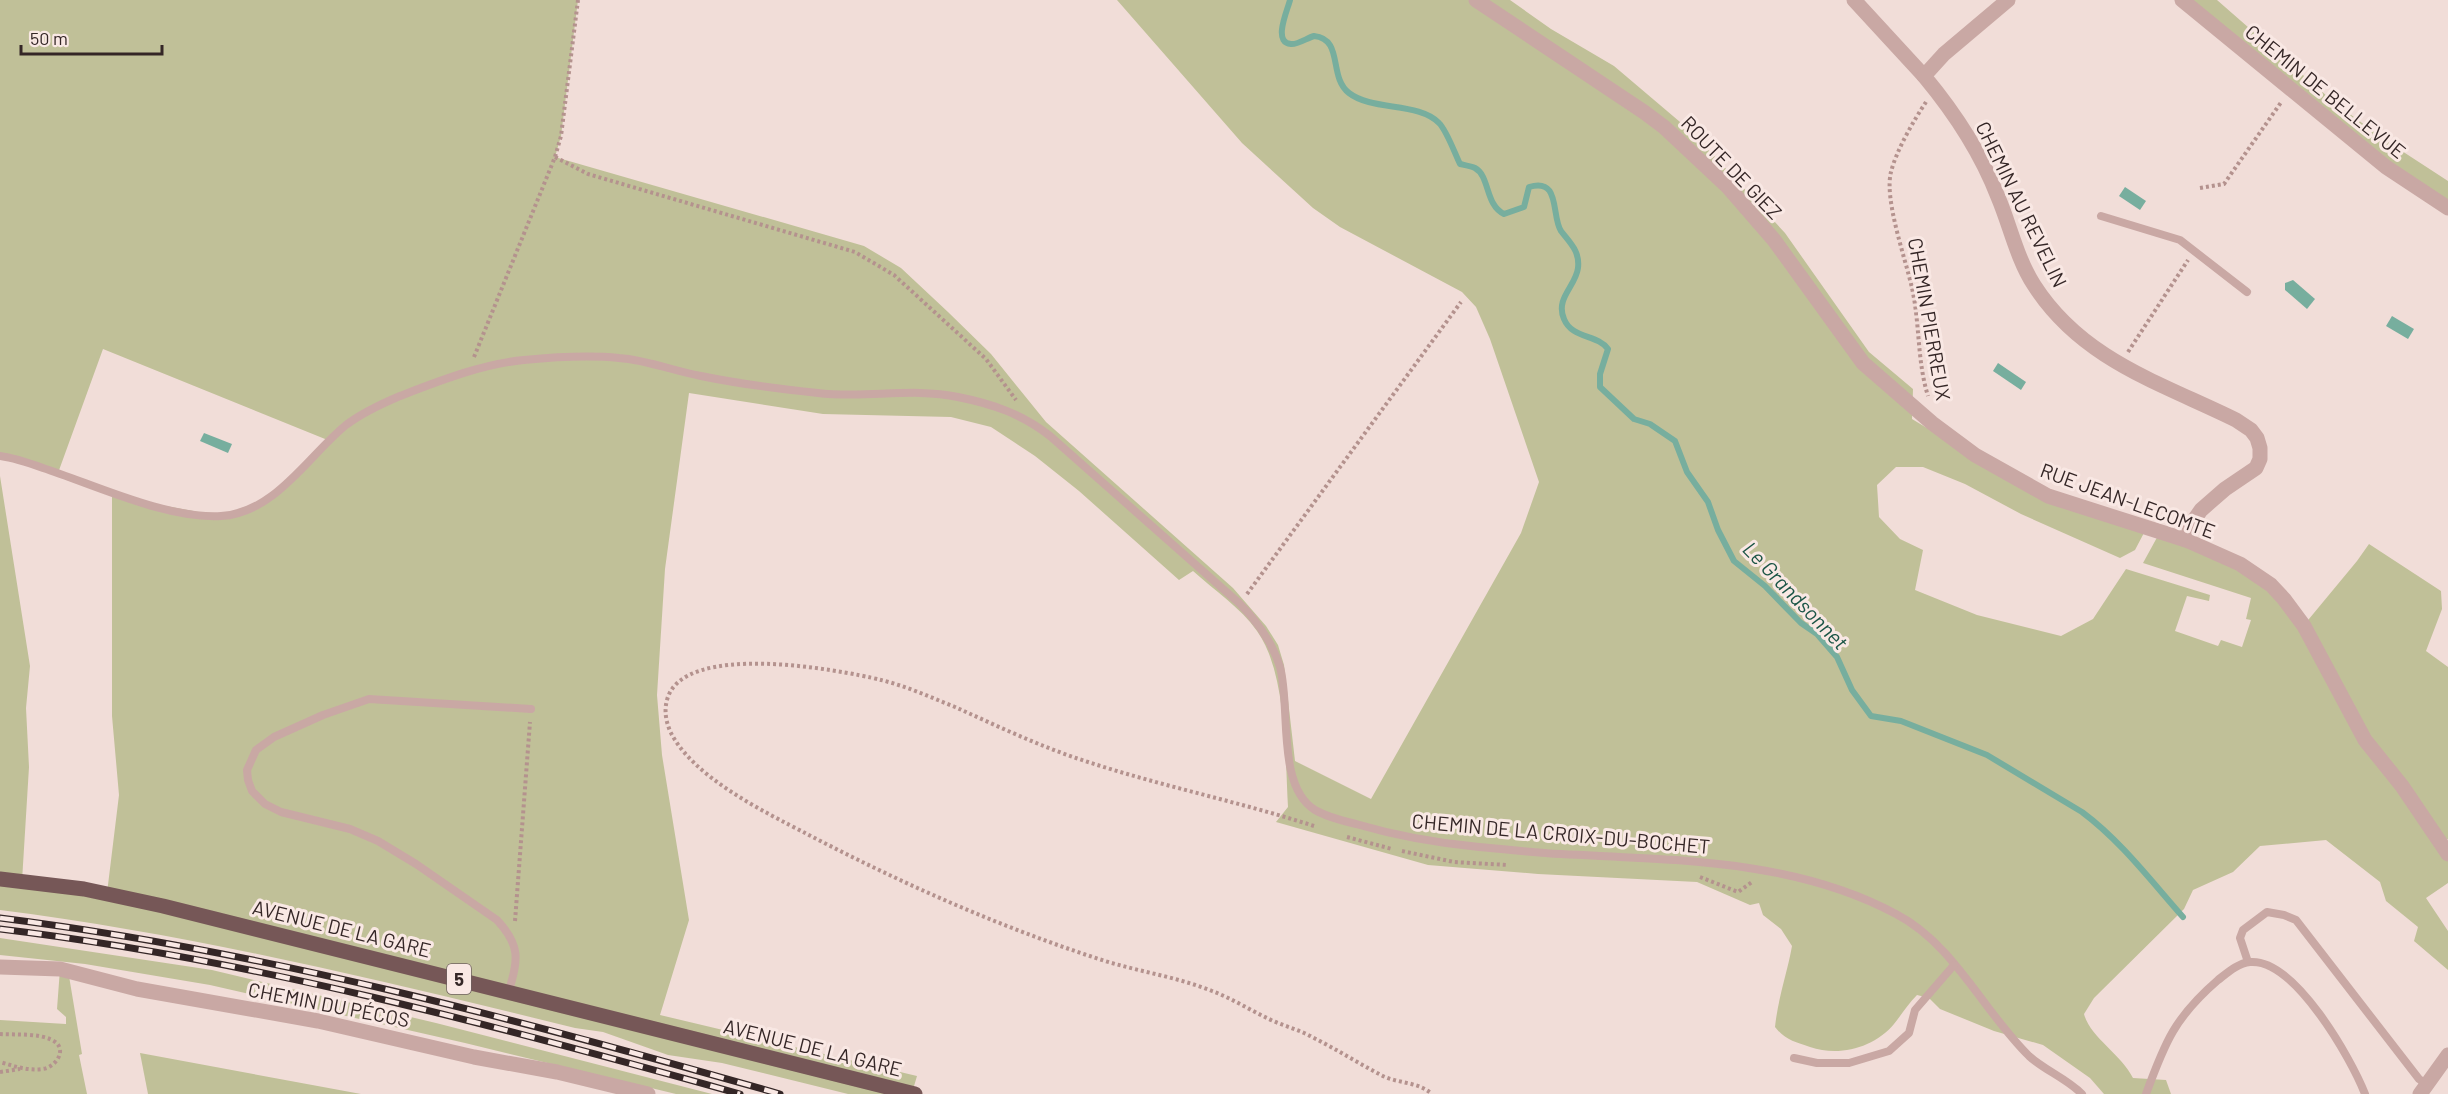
<svg xmlns="http://www.w3.org/2000/svg" width="2448" height="1094" font-family="Barlow,sans-serif">
<style>
.green{fill:#c0c098}
.water{fill:#77ae9e}
.lines{fill:none;stroke-linecap:round;stroke-linejoin:round}
.stream{stroke:#77ae9e;stroke-width:6}
.path{stroke:#b4928e;stroke-width:4;stroke-dasharray:3 3;stroke-linecap:butt}
.service{stroke:#c9a8a4;stroke-width:8}
.minor{stroke:#c9a8a4;stroke-width:15}
.tertiary{stroke:#c9a8a4;stroke-width:15}
.primary{stroke:#765757;stroke-width:15}
.rail-casing{stroke:#342626;stroke-width:7}
.rail{stroke:#f9e8e4;stroke-width:4.5;stroke-dasharray:14;stroke-linecap:butt}
.labels{text-anchor:middle;dominant-baseline:central;stroke-width:6;stroke-linejoin:round;paint-order:stroke}
.shield{fill:#f9e8e4;stroke:#6f605f;stroke-width:1.5}
.shield-label{font-size:18px;font-weight:bold;fill:#342626}
.street-label{font-size:20px;fill:#342626;stroke:#f9e8e4}
.water-label{font-size:21px;font-style:italic;fill:#1b5546;stroke:#f9e8e4}
</style>
<rect width="100%" height="100%" fill="#f1ddd8"/>
<g class="green">
<path d="M 0,0 L 578,0 L 561,136 L 555,157 L 864,246 L 901,268 L 948,312 L 991,354 L 1046,422 L 1233,588 L 1266,626 L 1278,645 L 1284,665 L 1295,761 L 1371,799 L 1521,533 L 1539,482 L 1490,339 L 1476,307 L 1462,292 L 1340,227 L 1313,208 L 1242,143 L 1117,0 L 1510,0 L 1551,29 L 1614,66 L 1693,133 L 1785,233 L 1869,352 L 1913,389 L 1912,419 L 2023,486 L 2146,529 L 2135,550 L 2120,558 L 2021,514 L 1965,484 L 1923,467 L 1896,467 L 1877,485 L 1879,517 L 1900,539 L 1923,550 L 1915,590 L 1977,615 L 2061,636 L 2093,619 L 2126,569 L 2210,595 L 2209,601 L 2187,596 L 2175,631 L 2218,646 L 2221,640 L 2242,647 L 2251,620 L 2246,619 L 2251,598 L 2143,563 L 2160,532 L 2240,564 L 2304,625 L 2357,561 L 2369,544 L 2441,591 L 2442,609 L 2426,651 L 2448,667 L 2448,839 L 2442,844 L 2448,854 L 2448,883 L 2426,898 L 2448,931 L 2448,970 L 2414,941 L 2418,927 L 2386,901 L 2380,882 L 2326,840 L 2260,846 L 2233,872 L 2193,890 L 2184,909 L 2094,998 L 2084,1014 C 2090,1037 2121,1054 2133,1078 L 2166,1080 L 2171,1094 L 2104,1094 L 2090,1078 L 2043,1045 L 1994,1031 L 1940,1009 L 1929,998 L 1917,995 C 1908,1004 1902,1014 1894,1024 C 1874,1048 1839,1057 1810,1047 C 1795,1042 1785,1040 1775,1027 C 1778,998 1787,974 1792,946 L 1781,929 L 1763,915 L 1759,903 L 1750,905 L 1697,882 L 1538,874 L 1428,865 L 1276,822 L 1288,807 C 1285,756 1287,673 1257,631 C 1241,608 1214,590 1193,571 L 1179,580 L 1079,491 L 1035,456 L 991,427 L 951,417 L 823,414 L 689,393 L 665,569 L 657,695 L 662,755 L 689,920 L 660,1015 L 917,1076 L 912,1093 L 915,1094 L 848,1094 L 722,1063 L 668,1055 L 603,1032 L 575,1028 C 384,981 196,935 0,910 L 0,476 L 30,666 L 26,708 L 29,767 L 22,881 L 107,893 L 119,795 L 112,716 L 112,492 L 138,501 L 221,516 L 266,499 L 330,441 L 103,349 L 58,473 L 0,456 Z"/>
<path d="M 2182,0 L 2217,0 L 2335,103 L 2385,140 L 2448,181 L 2448,208 Z"/>
<path d="M 0,938 L 212,970 L 436,1023 L 712,1094 L 676,1094 L 465,1043 L 210,985 L 85,964 L 0,955 Z"/>
<path d="M 60,969 L 68,970 L 82,1054 L 79,1055 L 87,1094 L 0,1094 L 0,1020 L 66,1024 L 66,1017 L 57,1009 Z"/>
<path d="M 140,1053 L 361,1094 L 148,1094 Z"/>
</g>
<g class="water">
<path d="M 2125,187 L 2146,201 L 2140,210 L 2119,196 Z"/>
<path d="M 2293,280 L 2315,299 L 2307,309 L 2285,290 L 2285,283 Z"/>
<path d="M 2392,316 L 2414,329 L 2408,339 L 2386,326 Z"/>
<path d="M 1998,363 L 2026,382 L 2021,390 L 1993,371 Z"/>
<path d="M 204,433 L 232,444 L 228,453 L 200,441 Z"/>
</g>
<g class="lines">
<path class="stream" d="M 1290,0 C 1288,9 1272,43 1291,44 C 1297,45 1307,38 1314,36 C 1344,39 1328,77 1349,93 C 1372,111 1419,102 1439,123 C 1447,131 1455,154 1460,164 C 1464,165 1471,166 1475,168 C 1490,176 1485,205 1504,214 L 1524,207 L 1529,187 C 1561,177 1551,216 1561,231 C 1570,243 1580,251 1578,268 C 1576,286 1555,298 1564,319 C 1572,339 1597,334 1608,349 L 1600,374 L 1600,387 L 1634,419 L 1650,424 L 1675,441 L 1687,472 L 1708,502 L 1718,530 L 1734,561 L 1765,586 L 1801,623 L 1817,634 L 1837,657 L 1852,690 L 1871,716 L 1901,721 L 1987,755 L 2082,812 C 2121,841 2151,881 2183,917"/>
<g class="path">
<path d="M 1926,102 C 1914,120 1896,151 1891,172 C 1884,199 1905,257 1912,288 C 1920,324 1917,361 1928,396"/>
<path d="M 555,157 L 588,174 L 855,252 L 894,275 L 986,359 L 1016,400"/>
<path d="M 2200,188 L 2224,184 L 2282,101"/>
<path d="M 2128,352 L 2188,260"/>
<path d="M 474,357 L 555,157 L 561,136 L 578,0"/>
<path d="M 1247,594 L 1461,302"/>
<path d="M 1314,826 C 1237,801 1156,785 1079,759 C 1037,745 995,725 955,707 C 930,697 906,686 881,680 C 837,669 682,641 667,700 C 664,711 666,721 670,731 C 692,777 763,811 807,834 C 903,884 1002,928 1105,961 C 1141,972 1177,977 1212,991 C 1231,998 1250,1010 1269,1019 C 1283,1026 1298,1029 1312,1037 C 1336,1049 1358,1063 1381,1075 C 1398,1084 1417,1081 1432,1094"/>
<path d="M 1347,837 L 1392,849"/>
<path d="M 1402,851 L 1454,862 L 1508,865"/>
<path d="M 1700,877 L 1738,892 L 1752,882"/>
<path d="M 515,921 L 530,722"/>
<path d="M 0,1034 C 16,1035 38,1033 52,1040 C 69,1048 56,1068 42,1069 C 27,1071 14,1066 0,1062"/>
<path d="M 0,1072 L 20,1069"/>
</g>
<g class="service">
<path d="M 2101,216 L 2180,240 L 2247,292"/>
<path d="M 0,456 C 15,458 29,463 43,468 C 95,485 166,519 221,516 C 275,513 308,456 346,425 C 362,413 381,404 400,396 C 439,381 482,364 524,360 C 555,357 588,355 619,358 C 647,360 674,371 701,376 C 740,384 779,389 818,393 C 865,399 912,387 958,397 C 993,404 1022,414 1050,436 L 1239,603 C 1257,621 1272,642 1280,667 C 1291,707 1276,786 1315,810 C 1327,817 1343,821 1356,824 C 1397,836 1437,843 1479,847 C 1506,849 1534,853 1561,854 C 1673,860 1794,859 1896,914 C 1954,944 1983,1011 2029,1056 C 2044,1070 2066,1078 2082,1094"/>
<path d="M 2248,962 L 2240,938 L 2243,930 L 2267,912 L 2284,915 L 2296,920 L 2419,1079 L 2426,1084"/>
<path d="M 509,991 C 518,959 521,946 497,920 L 416,864 L 378,841 L 350,829 L 281,812 L 265,804 L 252,791 L 248,780 L 247,770 L 256,750 L 274,737 L 323,715 L 369,699 L 531,709"/>
<path d="M 1794,1058 L 1817,1063 L 1849,1063 L 1889,1051 L 1909,1033 L 1915,1010 L 1954,965"/>
<path d="M 2146,1094 C 2165,1042 2175,1017 2218,980 C 2227,973 2238,963 2250,962 C 2294,958 2351,1058 2365,1094"/>
</g>
<g class="minor">
<path d="M 1854,0 L 1924,76"/>
<path d="M 2008,0 L 1944,54 L 1924,76 C 1954,112 1981,153 1998,197 C 2010,225 2017,259 2034,285 C 2082,360 2161,383 2236,420 L 2251,430 L 2257,438 L 2260,448 L 2260,459 L 2256,468 L 2225,489 L 2201,510 L 2192,523 L 2186,540"/>
<path d="M 2182,0 L 2386,167 L 2448,208"/>
<path d="M 0,967 L 60,969 L 137,989 L 318,1021 L 474,1057 L 557,1072 L 648,1094"/>
<path d="M 2420,1094 L 2448,1055"/>
</g>
<path class="tertiary" d="M 1476,0 L 1644,112 L 1664,127 L 1728,187 L 1774,240 L 1863,363 L 1932,423 L 1975,455 L 2048,496 L 2186,540 L 2240,564 L 2271,585 L 2284,599 L 2304,626 L 2365,740 L 2402,786 L 2448,854"/>
<path class="primary" d="M 0,879 L 84,889 L 163,906 L 915,1094"/>
<defs>
<g id="rail">
<path d="M 0,918 C 265,951 524,1021 780,1094"/>
<path d="M 0,929 C 251,959 497,1026 740,1094"/>
</g>
</defs>
<use href="#rail" class="rail-casing"/>
<use href="#rail" class="rail"/>
</g>
<g class="labels">
<rect class="shield" x="447" y="964" width="24" height="30" rx="4.5"/>
<g class="shield-label">
<text x="459" y="979">5</text>
</g>
<g class="street-label">
<text transform="translate(2326 91) rotate(39)">CHEMIN DE BELLEVUE</text>
<text transform="translate(1732 167) rotate(46)">ROUTE DE GIEZ</text>
<text transform="translate(2022 204) rotate(64)">CHEMIN AU REVELIN</text>
<text transform="translate(1930 319) rotate(80)">CHEMIN PIERREUX</text>
<text transform="translate(2128 500) rotate(20)">RUE JEAN-LECOMTE</text>
<text transform="translate(1561 833) rotate(5)">CHEMIN DE LA CROIX-DU-BOCHET</text>
<text transform="translate(342 928) rotate(14)">AVENUE DE LA GARE</text>
<text transform="translate(329 1004) rotate(11)">CHEMIN DU PÉCOS</text>
<text transform="translate(813 1047) rotate(14)">AVENUE DE LA GARE</text>
</g>
<g class="water-label">
<text transform="translate(1796 595) rotate(46)">Le Grandsonnet</text>
</g>
</g>
<path d="M21 45v9h141v-9" fill="none" stroke="#342626" stroke-width="3"/>
<text x="30" y="45" font-size="18" fill="#342626" stroke="#f9e8e4" stroke-width="4.5" paint-order="stroke">50 m</text>
</svg>
